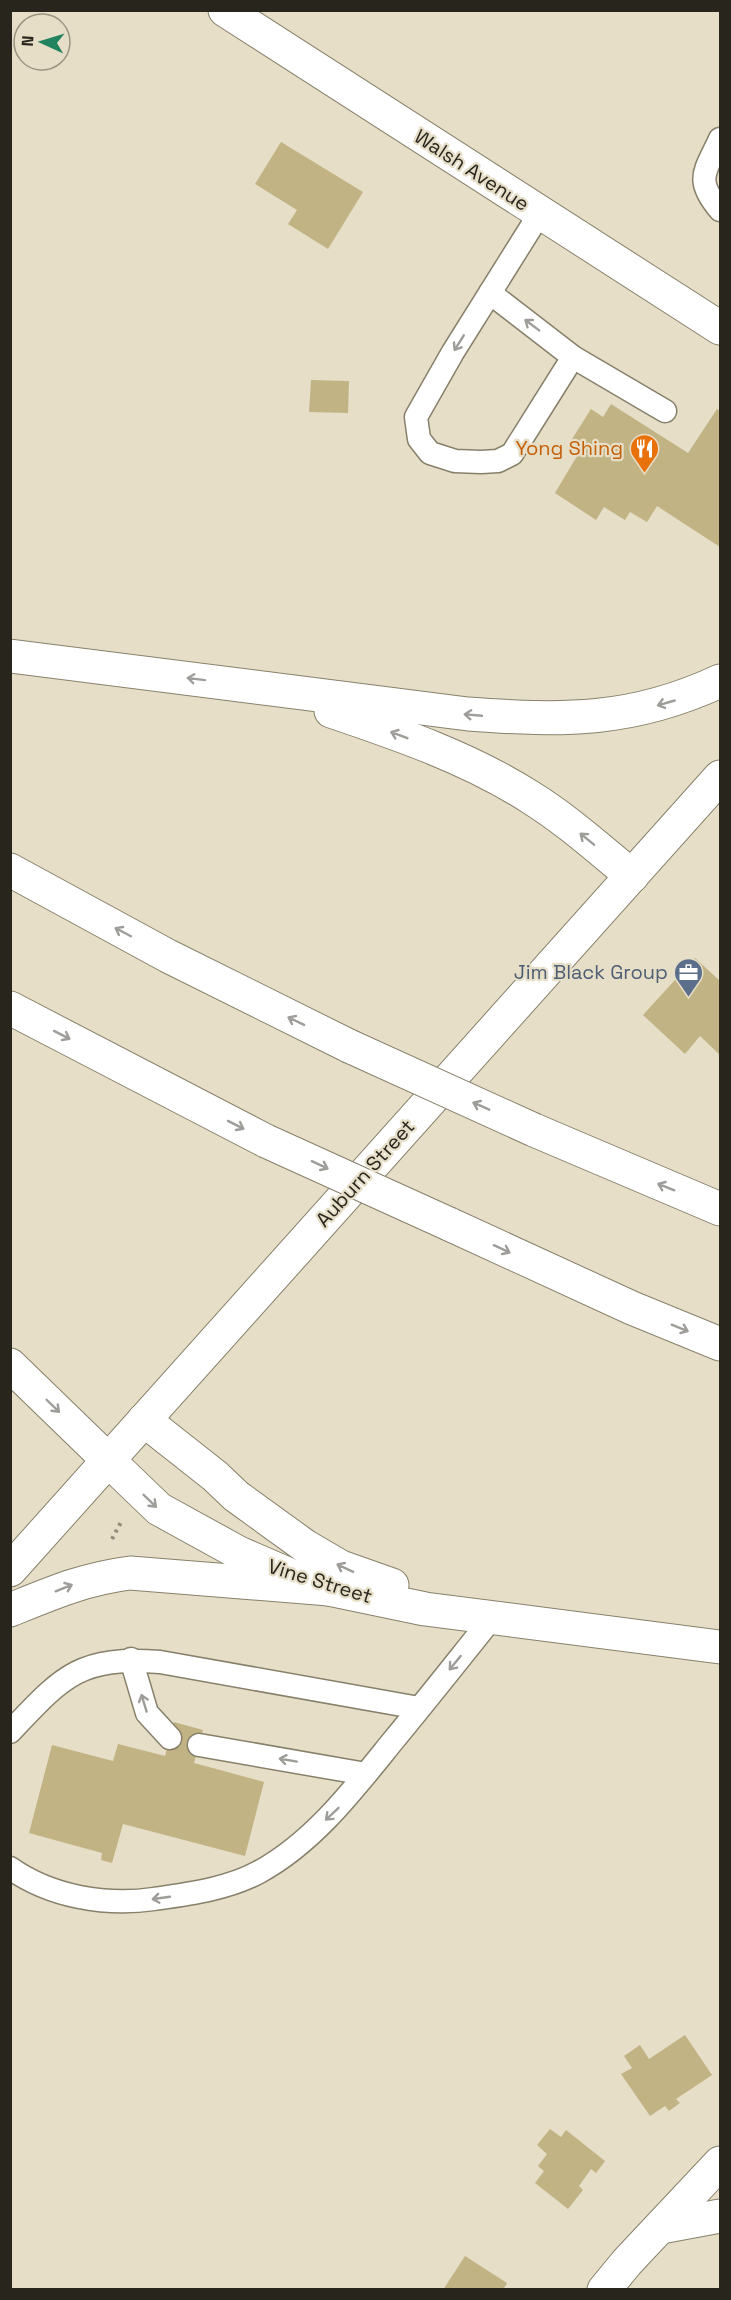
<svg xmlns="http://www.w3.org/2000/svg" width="731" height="2300" font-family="'Space Grotesk',sans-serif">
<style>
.building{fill:#c2b385}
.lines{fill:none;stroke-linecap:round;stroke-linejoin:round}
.service-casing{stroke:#87806b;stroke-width:25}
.minor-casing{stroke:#87806b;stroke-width:35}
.tertiary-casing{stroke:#87806b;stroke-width:35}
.secondary-casing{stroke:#87806b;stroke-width:35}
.motorway-casing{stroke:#87806b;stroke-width:35}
.path{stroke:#928c7c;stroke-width:4;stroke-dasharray:3 4.5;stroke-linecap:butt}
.service{stroke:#fff;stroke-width:22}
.minor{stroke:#fff;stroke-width:33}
.tertiary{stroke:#fff;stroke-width:33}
.secondary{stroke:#fff;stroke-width:33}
.motorway{stroke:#fff;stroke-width:33}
.motorway-bridge-casing{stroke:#87806b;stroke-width:35;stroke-linecap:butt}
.motorway-bridge{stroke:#fff;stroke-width:33}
.oneway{stroke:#9e9d99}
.labels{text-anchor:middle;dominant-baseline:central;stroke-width:4.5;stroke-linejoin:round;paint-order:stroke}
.street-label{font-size:20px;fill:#28251d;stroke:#e6dec7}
.food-label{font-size:20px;fill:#c56008;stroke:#e6dec7;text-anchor:end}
.service-label{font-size:20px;fill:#4e5e75;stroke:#e6dec7;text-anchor:end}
</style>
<rect width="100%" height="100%" fill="#e6dec7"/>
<g class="building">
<path d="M 281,142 L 363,192 L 328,249 L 288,224 L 297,210 L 255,184 Z"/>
<path d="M 311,380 L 349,381 L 348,413 L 309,412 Z"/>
<path d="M 611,404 L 688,453 L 717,409 L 720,411 L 720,547 L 657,506 L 647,522 L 630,512 L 625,520 L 604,507 L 596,520 L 555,493 L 583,446 L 572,439 L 591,409 L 603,417 Z"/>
<path d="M 695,958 L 720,981 L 720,1055 L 700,1036 L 685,1054 L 643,1015 Z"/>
<path d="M 174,1722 L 203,1730 L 194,1763 L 264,1782 L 245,1856 L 123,1824 L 112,1863 L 101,1860 L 102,1853 L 29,1833 L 52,1745 L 113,1761 L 118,1744 L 165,1756 Z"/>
<path d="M 685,2035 L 712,2075 L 676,2099 L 680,2103 L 669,2111 L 665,2106 L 650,2116 L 621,2074 L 632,2068 L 624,2056 L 640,2045 L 649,2059 Z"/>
<path d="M 550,2129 L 561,2137 L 566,2130 L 605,2161 L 596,2173 L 591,2169 L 579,2186 L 583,2190 L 568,2209 L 535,2183 L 544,2171 L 538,2166 L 547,2154 L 537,2145 Z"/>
<path d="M 465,2256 L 507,2283 L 503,2290 L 443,2290 Z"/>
</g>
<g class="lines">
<defs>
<g id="service">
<path d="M 720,139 C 705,172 694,179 720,210"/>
<path d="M 540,213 L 453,352 L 416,417 L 419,439 L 430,453 L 455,461 L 481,462 L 498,461 L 512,454 L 573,357"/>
<path d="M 490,293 L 573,357 L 665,411"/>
<path d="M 131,1659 L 147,1713 L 170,1738"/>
<path d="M 10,1732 C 63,1676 79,1656 160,1662 L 419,1708"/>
<path d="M 199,1745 L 366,1774"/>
<path d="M 10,1868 C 51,1897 106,1906 154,1899 C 189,1894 228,1889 259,1872 C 314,1842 354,1789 392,1742 C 426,1701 459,1659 492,1618"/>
</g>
<g id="minor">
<path d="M 225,10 L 720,328"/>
<path d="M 661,2227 L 720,2216"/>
<path d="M 604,2290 L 627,2262 L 720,2163"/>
</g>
<g id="tertiary">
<path d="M 144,1420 L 215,1476 L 236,1496 L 305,1546 L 341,1567 L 392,1585"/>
<path d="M 108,1460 L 159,1509 L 239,1553 L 299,1579 L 329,1589 L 425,1609 L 720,1647"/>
</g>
<g id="secondary">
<path d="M 10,1570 L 720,777"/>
<path d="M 10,1610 C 52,1593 84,1579 130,1573 L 329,1589"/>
</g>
<g id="motorway">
<path d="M 10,656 L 468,714 C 563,721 632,722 720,681"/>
<path d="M 331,711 C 399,734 469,758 530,797 C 567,820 599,849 632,876"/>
<path d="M 10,870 L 168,956 L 349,1046"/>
<path d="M 10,1008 L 266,1141"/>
<path d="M 534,1130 L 720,1209"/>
<path d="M 449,1224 L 632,1308 L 720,1344"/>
<path d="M 10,1365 L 108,1460"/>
</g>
</defs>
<use href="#service" class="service-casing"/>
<use href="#minor" class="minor-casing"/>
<use href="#tertiary" class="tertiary-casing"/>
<use href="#secondary" class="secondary-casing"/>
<use href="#motorway" class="motorway-casing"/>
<path class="path" d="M 112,1539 L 121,1522"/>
<use href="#service" class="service"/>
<use href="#minor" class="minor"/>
<use href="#tertiary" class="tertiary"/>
<use href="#secondary" class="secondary"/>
<use href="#motorway" class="motorway"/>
<defs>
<g id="motorway-bridge">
<path d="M 349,1046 L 534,1130"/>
<path d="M 266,1141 L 449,1224"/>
</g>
</defs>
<use href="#motorway-bridge" class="motorway-bridge-casing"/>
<use href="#motorway-bridge" class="motorway-bridge"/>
</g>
<defs><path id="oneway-shaft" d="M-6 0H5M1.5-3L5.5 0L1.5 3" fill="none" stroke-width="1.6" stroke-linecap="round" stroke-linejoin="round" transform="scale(1.5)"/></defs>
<g class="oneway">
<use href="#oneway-shaft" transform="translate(532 325) rotate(-143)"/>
<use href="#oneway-shaft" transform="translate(459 343) rotate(122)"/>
<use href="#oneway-shaft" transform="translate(196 679) rotate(-173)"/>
<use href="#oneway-shaft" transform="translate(666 703) rotate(164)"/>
<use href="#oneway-shaft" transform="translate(473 715) rotate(-175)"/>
<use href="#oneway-shaft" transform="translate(399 735) rotate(-159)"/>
<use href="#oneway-shaft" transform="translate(587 839) rotate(-141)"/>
<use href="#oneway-shaft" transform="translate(123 932) rotate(-152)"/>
<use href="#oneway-shaft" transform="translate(296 1021) rotate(-154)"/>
<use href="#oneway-shaft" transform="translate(62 1035) rotate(27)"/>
<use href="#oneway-shaft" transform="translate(481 1106) rotate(-156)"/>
<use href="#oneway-shaft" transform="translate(236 1125) rotate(27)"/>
<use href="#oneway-shaft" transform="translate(320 1165) rotate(25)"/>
<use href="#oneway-shaft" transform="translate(666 1187) rotate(-158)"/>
<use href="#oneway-shaft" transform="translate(502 1249) rotate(25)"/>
<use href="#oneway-shaft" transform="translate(680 1328) rotate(22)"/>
<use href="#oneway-shaft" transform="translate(53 1406) rotate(44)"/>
<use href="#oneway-shaft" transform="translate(150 1501) rotate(44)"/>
<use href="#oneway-shaft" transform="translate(345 1568) rotate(-155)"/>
<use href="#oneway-shaft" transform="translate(64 1588) rotate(-22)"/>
<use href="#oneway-shaft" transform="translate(455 1663) rotate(129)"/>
<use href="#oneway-shaft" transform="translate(144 1703) rotate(-107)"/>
<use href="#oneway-shaft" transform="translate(288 1760) rotate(-170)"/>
<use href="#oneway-shaft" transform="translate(332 1814) rotate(137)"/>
<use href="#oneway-shaft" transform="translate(161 1898) rotate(172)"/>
</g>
<defs>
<symbol id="restaurant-pin" viewBox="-11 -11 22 30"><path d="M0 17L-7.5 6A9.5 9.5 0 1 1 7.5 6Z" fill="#e8710a" stroke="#e6dec7"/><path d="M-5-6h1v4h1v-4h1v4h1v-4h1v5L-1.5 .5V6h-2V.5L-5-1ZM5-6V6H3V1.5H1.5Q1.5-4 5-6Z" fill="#fff"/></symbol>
<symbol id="office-pin" viewBox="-11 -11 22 30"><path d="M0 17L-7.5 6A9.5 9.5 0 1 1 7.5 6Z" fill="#5c6f8a" stroke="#e6dec7"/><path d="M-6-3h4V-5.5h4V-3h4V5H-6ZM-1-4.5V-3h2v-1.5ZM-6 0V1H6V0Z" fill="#fff"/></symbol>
</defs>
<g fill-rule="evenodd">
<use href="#restaurant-pin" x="628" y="432" width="33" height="45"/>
<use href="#office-pin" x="672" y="956" width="33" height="45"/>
</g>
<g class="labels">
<g class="street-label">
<text transform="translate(472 170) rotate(33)">Walsh Avenue</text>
<text transform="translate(365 1173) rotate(-48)">Auburn Street</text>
<text transform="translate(320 1581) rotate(17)">Vine Street</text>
</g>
<g class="food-label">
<text x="623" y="448">Yong Shing</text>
</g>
<g class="service-label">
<text x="668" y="972">Jim Black Group</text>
</g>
</g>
<rect width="731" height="2300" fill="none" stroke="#28251d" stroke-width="24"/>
<g transform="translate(42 42) rotate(274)"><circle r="28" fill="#e6dec7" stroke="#9a9483" stroke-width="1.5"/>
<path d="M0-4.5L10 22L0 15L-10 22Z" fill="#22845e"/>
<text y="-9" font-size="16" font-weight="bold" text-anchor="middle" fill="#28251d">N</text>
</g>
</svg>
